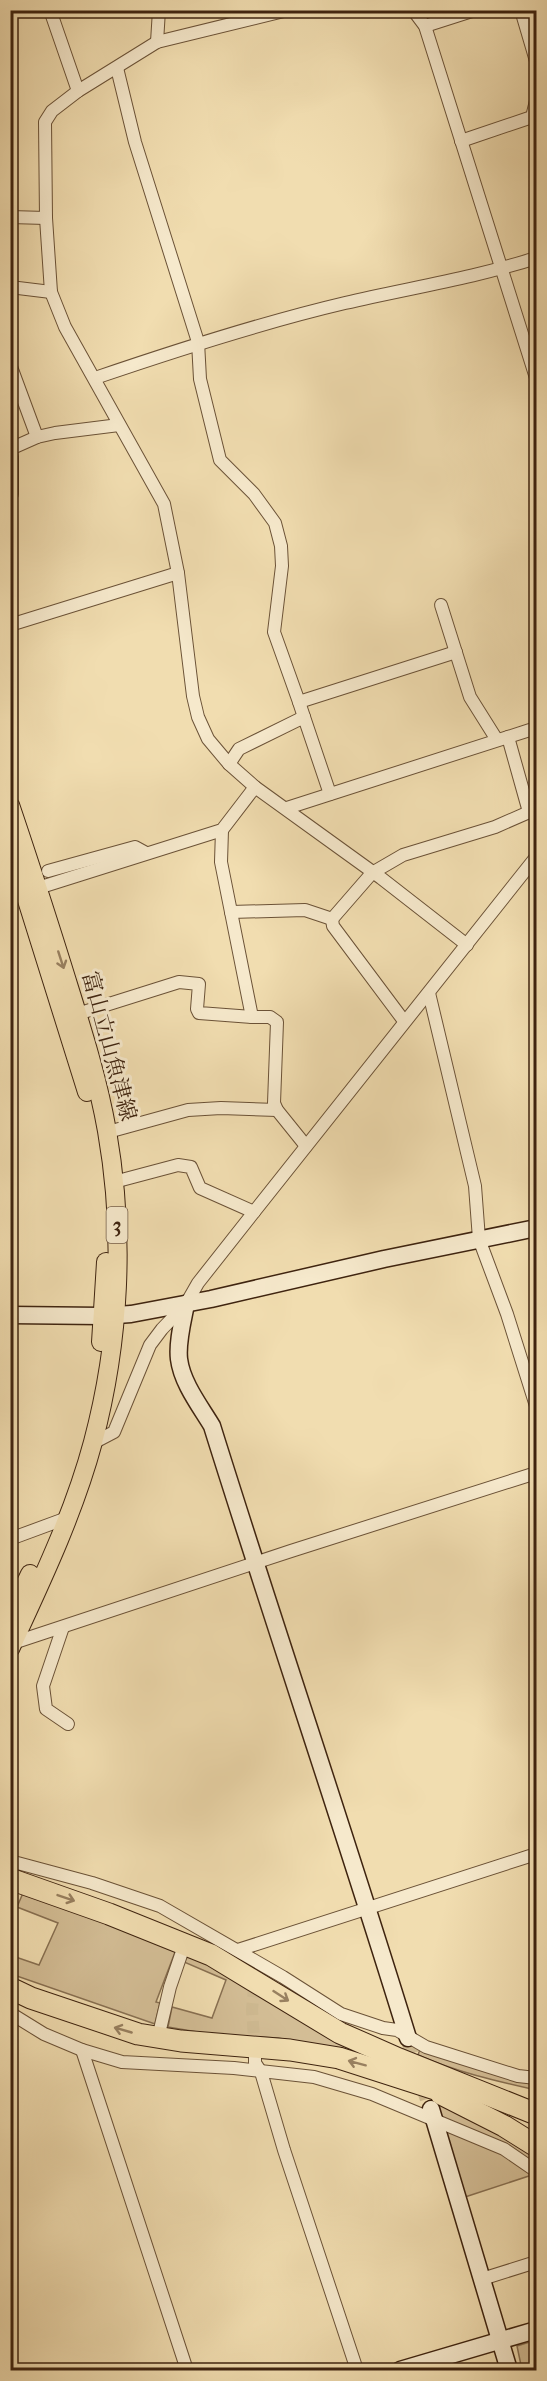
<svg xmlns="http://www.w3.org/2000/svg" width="547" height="2381" font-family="'IM FELL French Canon','Noto Serif JP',serif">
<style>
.green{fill:#d3bd95;stroke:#887052;stroke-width:1.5}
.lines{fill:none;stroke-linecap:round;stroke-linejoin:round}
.street-tunnel{stroke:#cdb890;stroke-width:12;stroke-dasharray:12 6;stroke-linecap:butt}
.secondary-tunnel{stroke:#cdb890;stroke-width:16;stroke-dasharray:16 8;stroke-linecap:butt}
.street-casing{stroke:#6b5237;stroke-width:14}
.secondary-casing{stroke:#3e230f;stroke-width:19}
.primary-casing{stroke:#3e230f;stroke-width:20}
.highway-casing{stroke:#3e230f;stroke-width:23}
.street{stroke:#f6e9cc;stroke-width:12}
.secondary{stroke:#f6e9cc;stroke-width:16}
.primary{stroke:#f1ddb0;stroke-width:18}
.highway{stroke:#f1ddb0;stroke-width:21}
.oneway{stroke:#988060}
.labels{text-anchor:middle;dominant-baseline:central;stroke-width:6;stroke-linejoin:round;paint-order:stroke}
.shield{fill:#f6e9cc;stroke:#755e48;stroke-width:1.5}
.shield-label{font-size:21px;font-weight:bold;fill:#3e230f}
.street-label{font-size:22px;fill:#3e230f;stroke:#f6e9cc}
</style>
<rect width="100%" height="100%" fill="#f1ddb0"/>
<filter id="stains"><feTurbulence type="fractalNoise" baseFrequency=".00333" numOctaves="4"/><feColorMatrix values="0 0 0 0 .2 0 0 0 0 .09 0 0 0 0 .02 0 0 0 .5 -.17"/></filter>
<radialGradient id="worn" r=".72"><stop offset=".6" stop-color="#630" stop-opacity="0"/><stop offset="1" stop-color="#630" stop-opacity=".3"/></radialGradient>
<g class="green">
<path d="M 23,1893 L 177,1947 L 156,2002 L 160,2003 L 155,2024 L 11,1974 L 10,1955 L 39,1965 L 58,1923 L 17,1907 Z"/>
<path d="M 189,1954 L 369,2055 L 278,2038 L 215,2035 L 168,2027 L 172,2007 L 212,2018 L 226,1980 L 184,1962 Z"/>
<path d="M 420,2049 L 536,2081 L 536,2090 C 496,2081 456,2072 418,2055 Z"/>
<path d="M 434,2100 L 536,2152 L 536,2166 L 441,2119 Z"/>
<path d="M 440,2127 L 507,2155 L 535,2174 L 465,2197 Z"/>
<path d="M 536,2340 L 536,2370 L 522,2370 L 517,2346 Z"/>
</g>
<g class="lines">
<path class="street-tunnel" d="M 255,2051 L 252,2010 L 256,1966"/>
<path class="secondary-tunnel" d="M 408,2038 L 431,2109"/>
<defs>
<g id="street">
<path d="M 50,10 L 78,91"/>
<path d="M 288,10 L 157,42 L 78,91 L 52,111 L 45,122 L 46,218 L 51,292 L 65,327 L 164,504 L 178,573 L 193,696 L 198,717 L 208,739 L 229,764 L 255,787 L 381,878 L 467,945"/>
<path d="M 413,10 L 425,26 L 536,378"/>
<path d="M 521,10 L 536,61"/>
<path d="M 425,26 L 475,10"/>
<path d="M 157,42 L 159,10"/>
<path d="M 117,68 L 135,142 L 198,342 L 200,379 L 220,460 L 254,494 L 275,523 L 281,546 L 282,566 L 274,632 L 299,702"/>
<path d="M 461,141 L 532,117 L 536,101"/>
<path d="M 10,217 L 46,218"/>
<path d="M 10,287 L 51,292"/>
<path d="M 10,364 L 37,437"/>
<path d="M 95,378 C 177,350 260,323 345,303 C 409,288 474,278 536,258"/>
<path d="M 10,449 L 37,437 L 55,433 L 119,425"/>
<path d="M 10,496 L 12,494 L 12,456"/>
<path d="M 441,605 L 470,697 L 497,740"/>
<path d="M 10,625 L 178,573"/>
<path d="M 304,717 L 299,702 L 456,652"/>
<path d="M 508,737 L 529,812"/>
<path d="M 229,764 L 239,749 L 304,717 L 330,794"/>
<path d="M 287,808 L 536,728"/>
<path d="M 222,830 L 221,862 L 252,1017 L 270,1017 L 277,1022 L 274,1103 L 277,1110 L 306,1146"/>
<path d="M 48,871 L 135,847 L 146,853"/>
<path d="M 38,888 L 222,830 L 255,787"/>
<path d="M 231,912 L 305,910 L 332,919"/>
<path d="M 332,919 L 372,873 L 403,855 L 495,827 L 536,809"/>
<path d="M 332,919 L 333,926 L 404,1021"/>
<path d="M 429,993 L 475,1186 L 479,1239 L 507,1314 L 536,1406"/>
<path d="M 71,1016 L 179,982 L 199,984 L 197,1009 L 199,1013 L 252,1017"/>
<path d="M 108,1132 L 188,1110 L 221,1108 L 277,1110"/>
<path d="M 114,1182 L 178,1165 L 191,1167 L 200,1188 L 254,1212"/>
<path d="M 93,1443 L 114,1432 L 150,1345 L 162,1329 L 186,1304 L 198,1283 L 254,1212 L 536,857"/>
<path d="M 10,1539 L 67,1518"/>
<path d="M 63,1627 L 43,1686 L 46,1709 L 68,1724"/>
<path d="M 13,1643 L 291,1551 L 536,1473"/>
<path d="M 10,1861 L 92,1883 L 160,1906 L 283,1977 L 341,2014 L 383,2028 L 397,2030 L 426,2047 L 518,2076 L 536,2078"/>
<path d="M 238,1950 L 536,1854"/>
<path d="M 10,2013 L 44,2034 L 82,2050 L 122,2062 L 234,2068 L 314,2077 L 372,2094 L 504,2149 L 536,2171"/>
<path d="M 158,2038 L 170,1987 L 185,1943"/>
<path d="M 82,2050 L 187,2370"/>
<path d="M 255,2055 L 255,2063 L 261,2072 L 284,2150 L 357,2370"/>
<path d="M 482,2279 L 536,2262"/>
</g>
<g id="secondary">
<path d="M 186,1304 C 183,1320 177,1342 179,1359 C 182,1383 200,1406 212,1426 C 276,1631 345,1833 408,2038"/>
<path d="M 10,1315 L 102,1316 L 131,1314 L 211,1299 L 384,1259 L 536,1228"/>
<path d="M 431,2109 L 509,2370"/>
<path d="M 400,2370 L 536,2330"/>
</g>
<g id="primary">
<path d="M 10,805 C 28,858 45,911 62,965 C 79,1020 97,1074 107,1131 C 125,1234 120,1341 93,1442 C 74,1513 41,1582 10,1649"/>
<path d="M 10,846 L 87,1092"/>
<path d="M 101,1342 L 106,1262"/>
<path d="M 10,1616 L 30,1574"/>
</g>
<g id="highway">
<path d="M 10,1879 L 109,1914 L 211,1955 L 340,2033 L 399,2059 L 536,2114"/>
<path d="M 10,1988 L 31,1998 L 138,2034 L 181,2041 L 290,2050 L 339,2058 L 457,2096"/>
<path d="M 441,2094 L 504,2126 L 536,2146"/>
</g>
</defs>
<use href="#street" class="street-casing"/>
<use href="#secondary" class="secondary-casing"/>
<use href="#primary" class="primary-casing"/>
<use href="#highway" class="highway-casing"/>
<use href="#street" class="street"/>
<use href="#secondary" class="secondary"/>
<use href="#primary" class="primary"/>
<use href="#highway" class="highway"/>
</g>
<defs><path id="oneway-shaft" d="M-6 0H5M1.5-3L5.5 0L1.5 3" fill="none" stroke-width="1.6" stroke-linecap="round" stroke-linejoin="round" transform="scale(1.5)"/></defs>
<g class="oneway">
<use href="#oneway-shaft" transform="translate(61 960) rotate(72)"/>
<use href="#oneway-shaft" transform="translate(66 1898) rotate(19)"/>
<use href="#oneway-shaft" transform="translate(281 1996) rotate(33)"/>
<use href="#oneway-shaft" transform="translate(123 2030) rotate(-164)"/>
<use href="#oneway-shaft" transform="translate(357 2063) rotate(-165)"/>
</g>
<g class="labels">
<rect class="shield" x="106.5" y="1207" width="21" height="36" rx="4.5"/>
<g class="shield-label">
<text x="117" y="1225">3</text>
</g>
<g class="street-label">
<text transform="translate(109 1046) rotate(75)">富山立山魚津線</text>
</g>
</g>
<rect width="547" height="2381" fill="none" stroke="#f1ddb0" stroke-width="36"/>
<rect x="12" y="12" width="523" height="2357" fill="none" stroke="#3e230f" stroke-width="3"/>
<rect x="18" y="18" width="511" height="2345" fill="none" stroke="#3e230f" stroke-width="1.5"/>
<rect width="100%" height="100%" filter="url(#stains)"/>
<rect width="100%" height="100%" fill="url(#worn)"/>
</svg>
